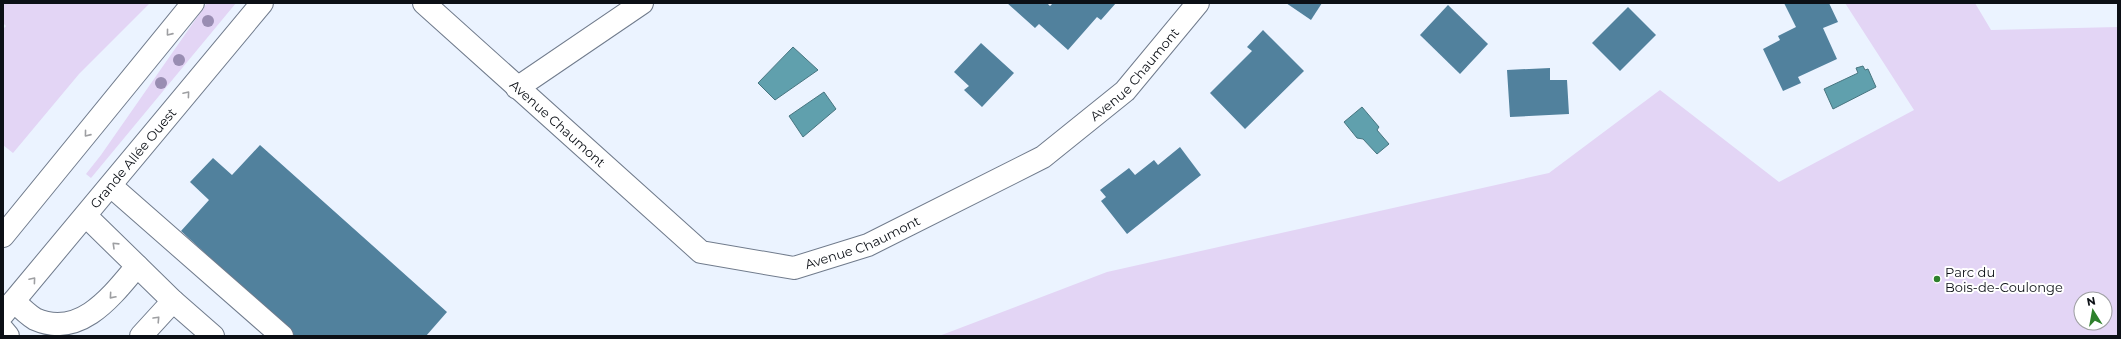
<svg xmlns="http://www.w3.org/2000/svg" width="2121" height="339" font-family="Montserrat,sans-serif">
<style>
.green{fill:#e3d5f5;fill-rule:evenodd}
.water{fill:#60a0ad;stroke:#477580}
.building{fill:#51819d}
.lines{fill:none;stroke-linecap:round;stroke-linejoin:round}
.minor-casing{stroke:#707b8c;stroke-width:24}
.major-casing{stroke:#707b8c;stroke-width:24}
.minor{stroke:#fff;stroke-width:22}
.major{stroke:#fff;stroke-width:22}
.tree{fill:#998db2}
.oneway{stroke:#9e9fa2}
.poi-dot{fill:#2e802c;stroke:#fff;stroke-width:1.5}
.labels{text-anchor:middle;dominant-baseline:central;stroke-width:4;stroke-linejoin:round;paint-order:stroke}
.street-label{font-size:13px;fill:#0c1016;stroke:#fff}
.poi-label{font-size:13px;fill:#0c1016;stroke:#fff;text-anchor:start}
</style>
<rect width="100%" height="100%" fill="#ebf3ff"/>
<g class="green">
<path d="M 3,3 L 150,3 L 79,74 L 13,153 L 3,145 L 3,29 L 6,26 L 3,23 Z"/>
<path d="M 207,3 L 236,3 L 91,178 L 86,174 L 101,155 Z"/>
<path d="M 1845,3 L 1975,3 L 1991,30 L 2118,27 L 2118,336 L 939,336 L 1107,272 L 1549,173 L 1660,90 L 1779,182 L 1914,110 ZM 2081,299 L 2105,299 L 2105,323 L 2081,323 Z"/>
</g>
<g class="water">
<path d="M 793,47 L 818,70 L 775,100 L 758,83 Z"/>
<path d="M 1863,66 L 1865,70 L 1868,69 L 1876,87 L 1833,109 L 1824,89 L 1858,73 L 1856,68 Z"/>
<path d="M 824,92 L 836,109 L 803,137 L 789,116 Z"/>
<path d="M 1362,107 L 1379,127 L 1377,130 L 1389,144 L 1377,154 L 1363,139 L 1357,138 L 1344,122 Z"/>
</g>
<g class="building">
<path d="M 1007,3 L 1047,3 L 1050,6 L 1053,3 L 1116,3 L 1101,20 L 1097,17 L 1068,50 L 1039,24 L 1035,28 Z"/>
<path d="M 1286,3 L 1322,3 L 1311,20 Z"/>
<path d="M 1784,3 L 1829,3 L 1838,22 L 1823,28 L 1837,59 L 1798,77 L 1801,83 L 1783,91 L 1763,49 L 1780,40 L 1778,36 L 1796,27 Z"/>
<path d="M 1448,5 L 1488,44 L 1460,74 L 1420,35 Z"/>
<path d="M 1628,7 L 1656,35 L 1620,71 L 1592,43 Z"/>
<path d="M 1263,30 L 1304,71 L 1245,129 L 1210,93 L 1252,51 L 1247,47 Z"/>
<path d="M 981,43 L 1014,73 L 982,107 L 964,90 L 969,86 L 954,72 Z"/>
<path d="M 1550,68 L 1550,80 L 1567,80 L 1569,114 L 1510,117 L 1507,70 Z"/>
<path d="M 260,145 L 447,312 L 426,336 L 295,336 L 181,231 L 209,200 L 190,182 L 213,158 L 232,175 Z"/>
<path d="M 1180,147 L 1201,175 L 1127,234 L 1101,201 L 1106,197 L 1100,190 L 1129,168 L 1135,175 L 1154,160 L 1158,165 Z"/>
</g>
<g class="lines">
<defs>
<g id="minor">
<path id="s1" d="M 424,3 L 701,252 L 794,268 L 868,245 L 1043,157 L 1125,91 L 1198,3"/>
<path d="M 517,88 L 642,3"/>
<path d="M 111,186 L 282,336"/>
<path d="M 86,216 L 173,301 L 213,336"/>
<path d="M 14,301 C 20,307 27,314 35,319 C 80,339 112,296 137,266"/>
<path d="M 3,330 L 8,336"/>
<path d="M 141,336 L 173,301"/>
</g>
<g id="major">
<path d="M 3,236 L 193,3"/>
<path id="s2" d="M 3,314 L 262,3"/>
</g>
</defs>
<use href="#minor" class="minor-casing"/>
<use href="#major" class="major-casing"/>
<use href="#minor" class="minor"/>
<use href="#major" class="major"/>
</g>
<g class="tree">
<circle cx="208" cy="21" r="6"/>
<circle cx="179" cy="60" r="6"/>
<circle cx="161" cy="83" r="6"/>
</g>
<defs><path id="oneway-chevron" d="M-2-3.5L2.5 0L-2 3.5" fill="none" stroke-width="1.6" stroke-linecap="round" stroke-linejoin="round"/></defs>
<g class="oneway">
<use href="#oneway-chevron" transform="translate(169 33) rotate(129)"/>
<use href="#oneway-chevron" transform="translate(187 94) rotate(-50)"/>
<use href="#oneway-chevron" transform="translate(87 134) rotate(129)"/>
<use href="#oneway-chevron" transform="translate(115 245) rotate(-136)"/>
<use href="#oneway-chevron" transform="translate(33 280) rotate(-50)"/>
<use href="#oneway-chevron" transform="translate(112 296) rotate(131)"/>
<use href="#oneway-chevron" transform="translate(157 319) rotate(-47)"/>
</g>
<circle class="poi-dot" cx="1937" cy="279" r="4"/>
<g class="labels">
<g class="street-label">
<text stroke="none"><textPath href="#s1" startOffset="864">Avenue Chaumont</textPath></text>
<text stroke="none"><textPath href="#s1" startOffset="180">Avenue Chaumont</textPath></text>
<text stroke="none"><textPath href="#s2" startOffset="203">Grande Allée Ouest</textPath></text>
<text stroke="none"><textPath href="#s1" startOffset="540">Avenue Chaumont</textPath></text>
</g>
<g class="poi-label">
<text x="1945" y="272">Parc du<tspan x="1945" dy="15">Bois-de-Coulonge</tspan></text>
</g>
</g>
<rect width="2121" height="339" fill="none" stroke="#0c1016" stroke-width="8"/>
<g transform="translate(2093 311) rotate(349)"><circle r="19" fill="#ffffff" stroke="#9e9fa2"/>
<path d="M0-3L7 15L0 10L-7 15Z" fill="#2e802c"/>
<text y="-6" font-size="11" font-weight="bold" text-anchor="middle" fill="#0c1016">N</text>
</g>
</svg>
